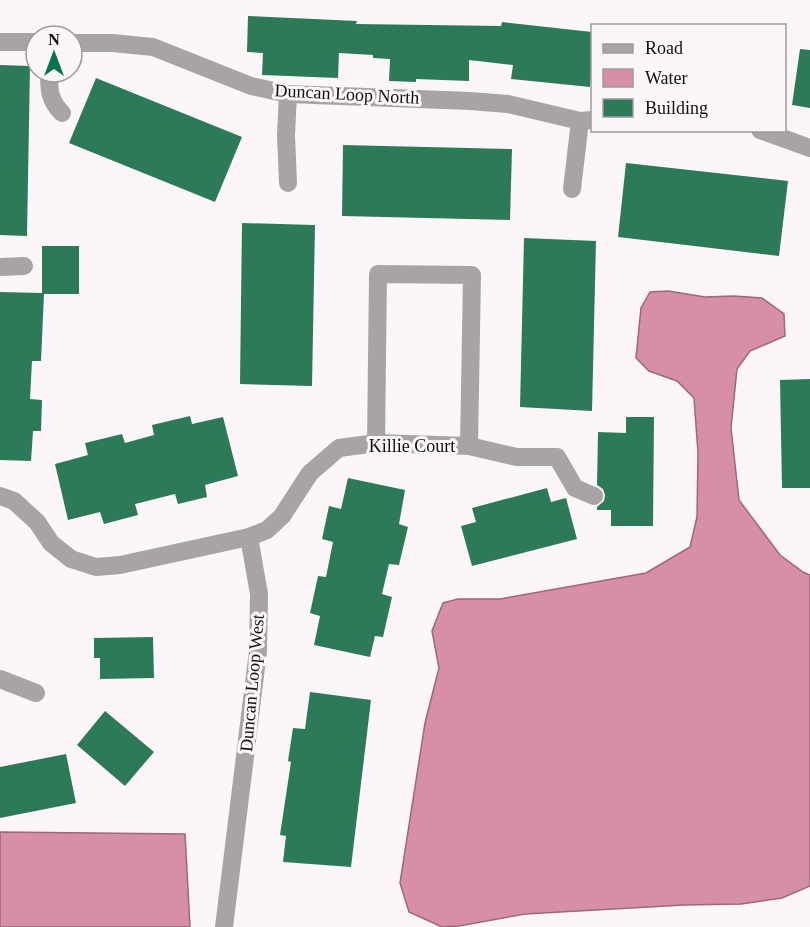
<svg xmlns="http://www.w3.org/2000/svg" width="810" height="927" font-family="Georgia,serif">
<style>
.water{fill:#d68ea9;stroke:#9c687b;stroke-width:1.5}
.building{fill:#2d7a59}
.lines{fill:none;stroke-linecap:round;stroke-linejoin:round}
.minor{stroke:#a9a3a5;stroke-width:18}
.labels{text-anchor:middle;dominant-baseline:central;stroke-width:6;stroke-linejoin:round;paint-order:stroke}
.street-label{font-size:18px;fill:#130f11;stroke:#fdf6f8}
</style>
<rect width="100%" height="100%" fill="#fdf6f8"/>
<g class="water">
<path d="M 668,291 L 705,297 L 734,296 L 762,298 L 784,314 L 785,336 L 750,351 L 737,369 L 731,428 L 739,500 L 780,555 L 803,572 L 810,575 L 810,886 L 782,898 L 741,904 L 684,905 L 525,914 L 459,926 L 442,927 L 409,912 L 400,883 L 425,723 L 439,668 L 432,631 L 443,603 L 458,599 L 500,599 L 646,573 L 690,547 L 697,517 L 698,453 L 694,398 L 677,381 L 649,371 L 636,358 L 641,308 L 650,292 Z"/>
<path d="M 0,832 L 185,834 L 190,927 L 0,927 Z"/>
</g>
<g class="building">
<path d="M 248,16 L 357,21 L 356,24 L 501,26 L 502,22 L 592,32 L 592,63 L 590,87 L 511,79 L 513,65 L 469,60 L 469,81 L 416,79 L 416,82 L 389,81 L 390,59 L 373,58 L 373,55 L 339,53 L 338,78 L 262,75 L 263,53 L 247,52 Z"/>
<path d="M 800,49 L 810,50 L 810,108 L 792,105 Z"/>
<path d="M 0,65 L 30,66 L 27,236 L 0,235 Z"/>
<path d="M 96,78 L 242,137 L 215,202 L 69,143 Z"/>
<path d="M 343,145 L 512,149 L 510,220 L 342,216 Z"/>
<path d="M 626,163 L 788,181 L 779,256 L 618,237 Z"/>
<path d="M 242,223 L 315,225 L 312,386 L 240,384 Z"/>
<path d="M 524,238 L 596,241 L 592,411 L 520,407 Z"/>
<path d="M 42,246 L 79,246 L 79,294 L 44,294 L 41,361 L 32,361 L 30,399 L 42,400 L 41,431 L 33,431 L 31,461 L 0,460 L 0,292 L 42,293 Z"/>
<path d="M 810,379 L 810,488 L 782,488 L 780,380 Z"/>
<path d="M 190,416 L 192,424 L 223,417 L 238,476 L 205,485 L 207,497 L 178,504 L 175,494 L 135,504 L 138,515 L 104,524 L 100,512 L 68,520 L 55,464 L 88,455 L 85,443 L 122,434 L 125,443 L 154,435 L 152,425 Z"/>
<path d="M 626,417 L 654,417 L 653,526 L 611,526 L 611,510 L 597,510 L 597,507 L 604,501 L 605,495 L 603,489 L 597,485 L 598,432 L 626,433 Z"/>
<path d="M 348,478 L 405,490 L 399,524 L 408,527 L 399,565 L 389,564 L 382,594 L 392,597 L 383,637 L 375,636 L 370,657 L 314,645 L 320,616 L 310,613 L 318,576 L 326,577 L 333,542 L 322,539 L 329,506 L 341,509 Z"/>
<path d="M 547,488 L 551,502 L 566,498 L 577,539 L 472,566 L 461,526 L 476,522 L 472,508 Z"/>
<path d="M 153,637 L 154,678 L 100,679 L 100,658 L 94,658 L 94,638 Z"/>
<path d="M 310,692 L 371,700 L 351,867 L 283,862 L 286,836 L 280,835 L 291,762 L 288,761 L 293,728 L 305,729 Z"/>
<path d="M 105,711 L 154,752 L 125,786 L 77,745 Z"/>
<path d="M 66,754 L 76,803 L 0,818 L 0,767 Z"/>
</g>
<g class="lines">
<g class="minor">
<path d="M 0,42 L 36,42"/>
<path d="M 72,43 L 112,43 L 153,47 L 251,86 L 288,94 L 470,101 L 508,104 L 580,121 L 592,120"/>
<path d="M 49,72 C 49,90 49,100 62,113"/>
<path d="M 760,130 L 810,148"/>
<path d="M 288,183 L 286,135 L 288,94"/>
<path d="M 572,189 L 580,121"/>
<path d="M 0,267 L 24,266"/>
<path d="M 376,443 L 378,274 L 472,275 L 469,446"/>
<path d="M 0,496 L 14,501 L 37,522 L 51,543 L 71,559 L 96,567 L 120,565 L 249,537 L 267,530 L 282,516 L 310,473 L 339,448 L 376,443 L 469,446 L 517,457 L 557,457 L 575,488 L 594,496"/>
<path d="M 0,679 L 36,693"/>
<path d="M 224,927 L 258,651 L 259,594 L 249,537"/>
</g>
</g>
<g class="labels">
<g class="street-label">
<text transform="translate(347 94) rotate(3)">Duncan Loop North</text>
<text x="412" y="446">Killie Court</text>
<text transform="translate(252 683) rotate(-85)">Duncan Loop West</text>
</g>
</g>
<rect x="591" y="24" width="195" height="108" fill="#fdf6f8" stroke="#9f9a9c" stroke-width="1.5"/>
<rect x="603" y="44" width="30" height="9" fill="#a9a3a5" stroke="#9f9a9c" stroke-width="1.5"/>
<text x="645" y="54" font-size="18" fill="#130f11">Road</text>
<rect x="603" y="69" width="30" height="18" fill="#d68ea9" stroke="#9f9a9c" stroke-width="1.5"/>
<text x="645" y="84" font-size="18" fill="#130f11">Water</text>
<rect x="603" y="99" width="30" height="18" fill="#2d7a59" stroke="#9f9a9c" stroke-width="1.5"/>
<text x="645" y="114" font-size="18" fill="#130f11">Building</text>
<g transform="translate(54 54)"><circle r="28" fill="#fdf6f8" stroke="#9f9a9c" stroke-width="1.5"/>
<path d="M0-4.5L10 22L0 15L-10 22Z" fill="#04754f"/>
<text y="-9" font-size="16" font-weight="bold" text-anchor="middle" fill="#130f11">N</text>
</g>
</svg>
